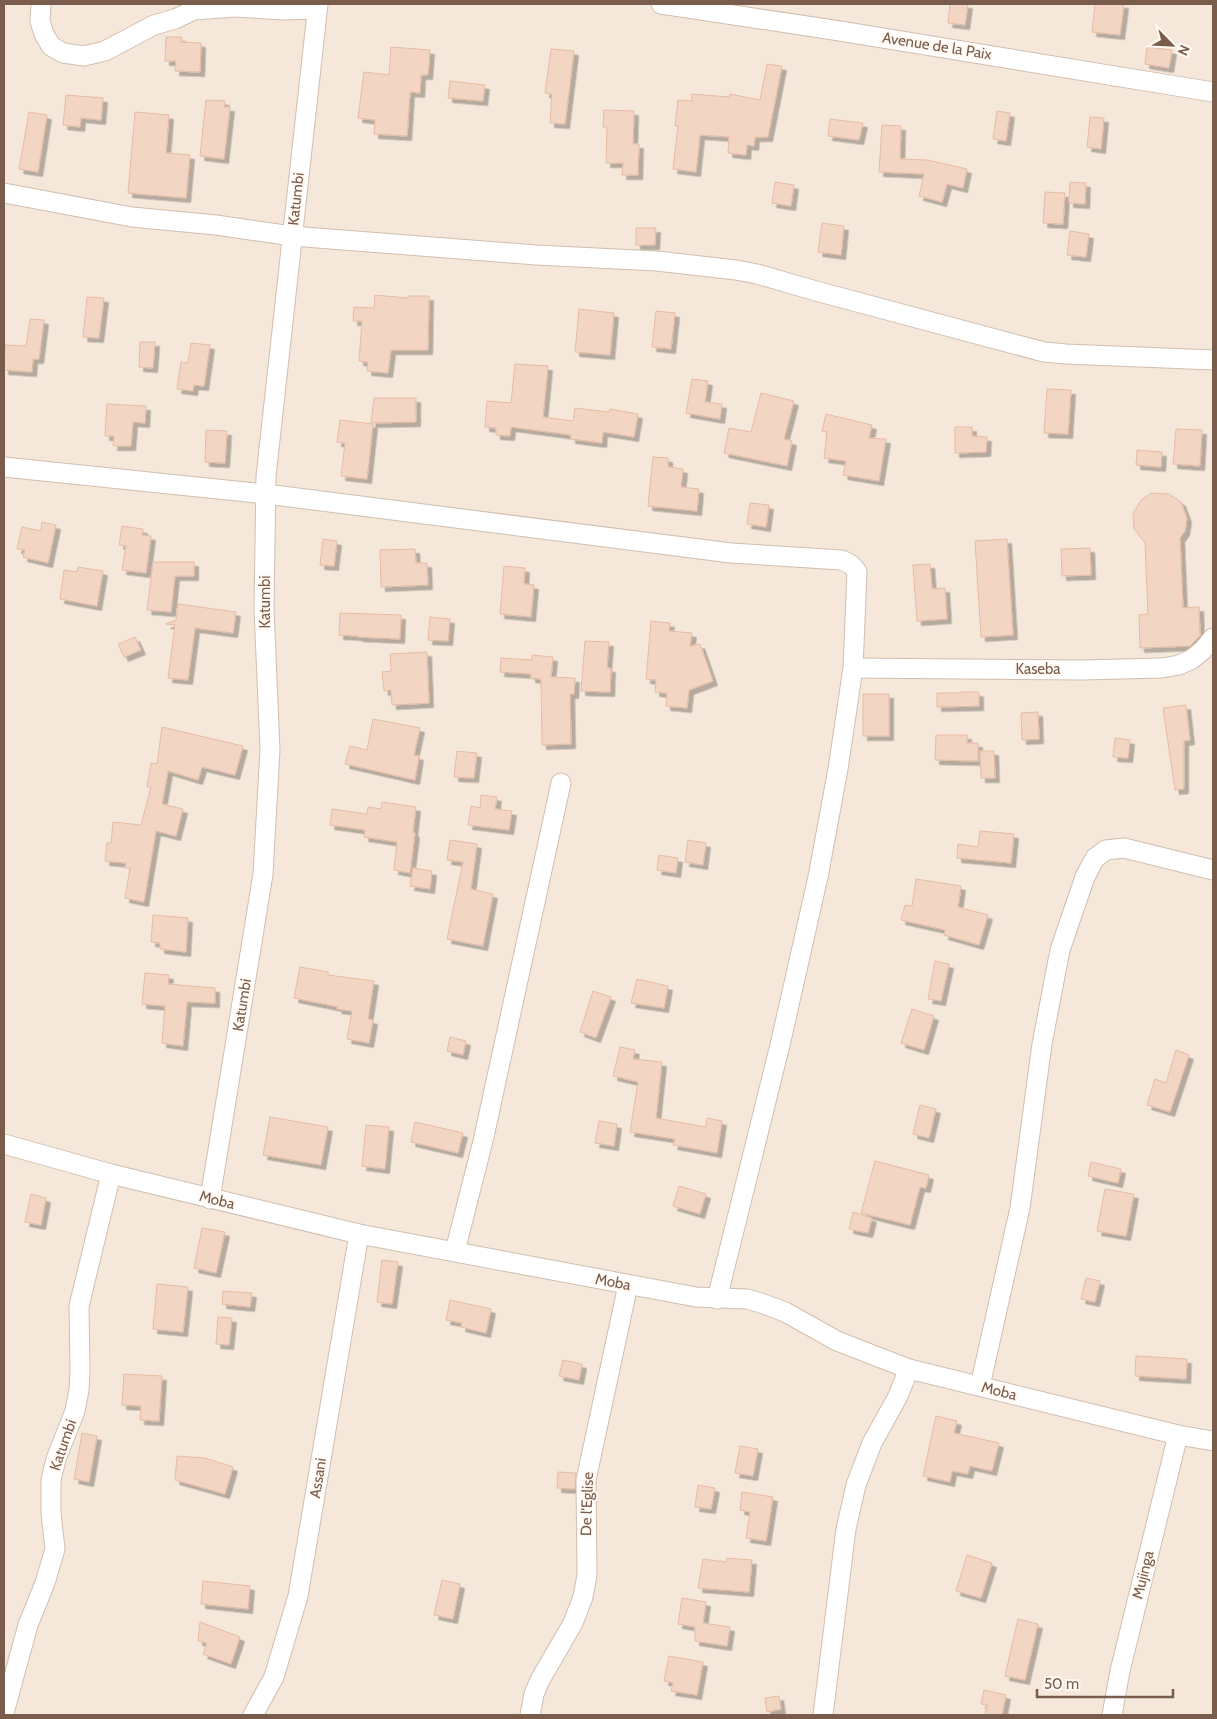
<svg xmlns="http://www.w3.org/2000/svg" width="1217" height="1719" font-family="Cabin,sans-serif">
<style>
.residential{fill:#f5e8da}
.building{fill:#f3d5c3;stroke:#e6bba3;filter:url(#shadow)}
.lines{fill:none;stroke-linecap:round;stroke-linejoin:round}
.minor-casing{stroke:#d1beb0;stroke-width:21}
.minor{stroke:#fff;stroke-width:19}
.labels{text-anchor:middle;dominant-baseline:central;stroke-width:4;stroke-linejoin:round;paint-order:stroke}
.street-label{font-size:15px;fill:#7a5c4d;stroke:#fffaf3}
</style>
<defs>
<filter id="shadow"><feDropShadow dx="4.5" dy="4.5" stdDeviation="0" flood-color="#0004"/></filter>
</defs>
<rect width="100%" height="100%" fill="#fdf6ec"/>
<rect class="residential" x="4" y="4" width="1209" height="1711"/>
<g class="building">
<path d="M 950,4 L 968,4 L 965,25 L 948,23 Z"/>
<path d="M 1095,4 L 1124,4 L 1120,35 L 1092,32 Z"/>
<path d="M 166,37 L 182,37 L 181,42 L 201,43 L 200,72 L 175,71 L 176,61 L 165,61 Z"/>
<path d="M 391,47 L 430,50 L 428,75 L 421,75 L 420,93 L 410,92 L 407,136 L 374,134 L 375,120 L 358,118 L 364,72 L 389,75 Z"/>
<path d="M 1147,47 L 1172,50 L 1169,68 L 1145,64 Z"/>
<path d="M 551,49 L 574,51 L 565,124 L 550,123 L 552,94 L 545,93 Z"/>
<path d="M 767,64 L 782,66 L 768,137 L 755,137 L 754,146 L 747,145 L 746,155 L 728,153 L 729,137 L 700,135 L 696,172 L 673,169 L 678,126 L 675,126 L 678,100 L 692,101 L 692,94 L 729,97 L 730,94 L 760,100 Z"/>
<path d="M 450,81 L 485,85 L 483,101 L 448,98 Z"/>
<path d="M 66,95 L 103,98 L 101,120 L 81,118 L 80,127 L 63,125 Z"/>
<path d="M 206,100 L 225,101 L 224,107 L 230,107 L 224,159 L 200,156 Z"/>
<path d="M 604,110 L 634,111 L 633,144 L 639,144 L 638,175 L 622,175 L 623,163 L 606,163 L 607,127 L 603,127 Z"/>
<path d="M 997,111 L 1010,113 L 1006,141 L 993,139 Z"/>
<path d="M 29,112 L 47,115 L 38,172 L 19,169 Z"/>
<path d="M 135,112 L 169,115 L 166,153 L 190,155 L 186,198 L 128,193 Z"/>
<path d="M 1090,117 L 1104,118 L 1101,149 L 1087,147 Z"/>
<path d="M 830,119 L 863,123 L 859,140 L 828,136 Z"/>
<path d="M 882,125 L 901,126 L 900,159 L 927,160 L 967,169 L 963,188 L 947,184 L 942,202 L 919,196 L 924,174 L 879,172 Z"/>
<path d="M 775,182 L 794,185 L 791,206 L 772,203 Z"/>
<path d="M 1070,182 L 1086,183 L 1085,204 L 1069,203 Z"/>
<path d="M 1045,192 L 1065,193 L 1063,224 L 1043,223 Z"/>
<path d="M 822,223 L 844,226 L 841,255 L 818,252 Z"/>
<path d="M 636,228 L 656,228 L 655,245 L 636,245 Z"/>
<path d="M 1070,231 L 1089,234 L 1086,257 L 1067,255 Z"/>
<path d="M 375,295 L 408,298 L 408,296 L 429,296 L 428,350 L 391,350 L 388,373 L 367,371 L 368,362 L 359,361 L 362,321 L 353,321 L 354,307 L 374,308 Z"/>
<path d="M 87,297 L 104,298 L 99,338 L 83,337 Z"/>
<path d="M 579,309 L 614,313 L 610,355 L 575,352 Z"/>
<path d="M 656,311 L 675,313 L 671,349 L 652,347 Z"/>
<path d="M 30,319 L 44,320 L 39,359 L 33,359 L 32,372 L 4,370 L 5,345 L 26,346 Z"/>
<path d="M 140,342 L 155,342 L 153,368 L 139,367 Z"/>
<path d="M 191,343 L 210,345 L 204,386 L 194,385 L 193,391 L 177,389 L 181,362 L 188,363 Z"/>
<path d="M 515,364 L 548,366 L 543,417 L 573,421 L 575,408 L 609,412 L 610,409 L 638,414 L 634,437 L 603,432 L 602,443 L 571,439 L 571,435 L 511,427 L 510,436 L 496,435 L 496,428 L 485,427 L 487,401 L 511,403 Z"/>
<path d="M 692,379 L 708,381 L 705,402 L 722,404 L 720,419 L 686,413 Z"/>
<path d="M 1047,389 L 1071,390 L 1068,434 L 1044,433 Z"/>
<path d="M 761,393 L 794,401 L 784,439 L 792,441 L 787,466 L 724,453 L 729,428 L 751,432 Z"/>
<path d="M 374,398 L 416,398 L 416,422 L 371,423 Z"/>
<path d="M 107,404 L 146,406 L 145,423 L 133,422 L 131,446 L 113,446 L 114,436 L 105,436 Z"/>
<path d="M 826,414 L 872,425 L 869,438 L 886,439 L 879,481 L 843,475 L 846,461 L 824,458 L 827,432 L 822,431 Z"/>
<path d="M 340,420 L 373,424 L 367,479 L 341,476 L 345,443 L 337,442 Z"/>
<path d="M 955,427 L 972,427 L 972,436 L 987,437 L 986,452 L 955,453 Z"/>
<path d="M 1176,429 L 1202,430 L 1200,466 L 1173,464 Z"/>
<path d="M 206,430 L 227,431 L 225,463 L 205,462 Z"/>
<path d="M 1137,450 L 1162,452 L 1161,467 L 1136,465 Z"/>
<path d="M 653,457 L 668,458 L 668,467 L 683,469 L 681,487 L 699,489 L 697,511 L 648,506 Z"/>
<path d="M 1152,493 L 1169,494 L 1181,502 L 1187,518 L 1185,531 L 1180,538 L 1183,608 L 1199,607 L 1200,636 L 1190,646 L 1140,648 L 1139,615 L 1148,614 L 1145,543 L 1134,529 L 1133,513 L 1142,499 Z"/>
<path d="M 750,503 L 769,505 L 766,527 L 747,524 Z"/>
<path d="M 42,522 L 56,525 L 48,563 L 23,557 L 25,550 L 17,549 L 22,527 L 41,531 Z"/>
<path d="M 122,526 L 143,529 L 142,535 L 151,536 L 146,573 L 122,570 L 126,546 L 119,545 Z"/>
<path d="M 323,539 L 337,541 L 334,566 L 320,565 Z"/>
<path d="M 1007,539 L 1013,635 L 981,637 L 975,541 Z"/>
<path d="M 1090,548 L 1091,575 L 1062,576 L 1061,549 Z"/>
<path d="M 415,549 L 416,563 L 427,563 L 428,585 L 381,587 L 380,550 Z"/>
<path d="M 153,562 L 194,562 L 194,576 L 175,576 L 171,612 L 147,610 Z"/>
<path d="M 930,564 L 932,589 L 945,588 L 947,619 L 917,621 L 913,565 Z"/>
<path d="M 504,566 L 525,568 L 524,584 L 534,585 L 531,617 L 500,614 Z"/>
<path d="M 78,567 L 103,571 L 97,606 L 60,599 L 64,570 L 77,572 Z"/>
<path d="M 178,604 L 236,612 L 233,633 L 195,628 L 188,680 L 168,678 L 175,625 L 166,624 L 176,620 Z"/>
<path d="M 340,613 L 401,615 L 400,639 L 358,637 L 358,636 L 339,635 Z"/>
<path d="M 430,617 L 450,619 L 448,641 L 428,640 Z"/>
<path d="M 651,621 L 670,623 L 669,631 L 692,633 L 690,646 L 700,644 L 713,681 L 689,690 L 687,708 L 666,706 L 667,693 L 655,692 L 656,680 L 646,679 Z"/>
<path d="M 135,637 L 141,650 L 124,657 L 118,644 Z"/>
<path d="M 585,641 L 609,642 L 607,668 L 611,668 L 610,692 L 581,691 Z"/>
<path d="M 427,652 L 429,703 L 392,705 L 391,690 L 384,691 L 382,672 L 391,671 L 390,654 Z"/>
<path d="M 532,655 L 553,657 L 551,677 L 575,678 L 574,694 L 570,694 L 571,744 L 542,745 L 541,679 L 531,678 L 531,674 L 500,672 L 501,658 L 532,660 Z"/>
<path d="M 961,692 L 977,692 L 979,693 L 979,706 L 937,707 L 937,693 L 961,693 Z"/>
<rect x="863" y="694" width="26" height="42"/>
<path d="M 1186,705 L 1190,740 L 1184,741 L 1184,789 L 1175,790 L 1163,708 Z"/>
<path d="M 1038,712 L 1039,739 L 1022,740 L 1021,713 Z"/>
<path d="M 373,719 L 420,728 L 414,755 L 419,756 L 415,780 L 345,764 L 350,746 L 367,750 Z"/>
<path d="M 162,727 L 243,746 L 235,775 L 202,767 L 198,780 L 168,771 L 162,804 L 183,809 L 176,836 L 156,831 L 144,902 L 125,898 L 130,868 L 125,868 L 126,863 L 105,861 L 107,843 L 111,843 L 113,822 L 141,825 L 151,787 L 147,787 L 151,763 L 157,764 Z"/>
<path d="M 936,735 L 967,735 L 967,743 L 978,743 L 978,761 L 935,760 Z"/>
<path d="M 1115,738 L 1130,740 L 1128,758 L 1113,757 Z"/>
<path d="M 457,751 L 477,753 L 474,778 L 454,777 Z"/>
<path d="M 980,751 L 994,751 L 995,778 L 981,778 Z"/>
<path d="M 481,795 L 497,797 L 495,809 L 512,811 L 509,830 L 468,825 L 471,806 L 480,808 Z"/>
<path d="M 382,802 L 416,807 L 413,832 L 415,833 L 410,873 L 394,870 L 397,842 L 364,837 L 365,830 L 330,825 L 332,809 L 367,814 L 368,807 L 381,809 Z"/>
<path d="M 980,831 L 1014,834 L 1011,863 L 957,858 L 958,844 L 978,847 Z"/>
<path d="M 450,840 L 477,844 L 471,889 L 493,894 L 483,946 L 447,939 L 463,862 L 447,860 Z"/>
<path d="M 688,840 L 706,843 L 703,865 L 685,862 Z"/>
<path d="M 659,855 L 678,858 L 676,873 L 657,870 Z"/>
<path d="M 413,868 L 432,871 L 430,889 L 410,886 Z"/>
<path d="M 916,879 L 961,886 L 958,907 L 988,915 L 979,945 L 944,935 L 945,930 L 901,920 L 905,905 L 912,906 Z"/>
<path d="M 153,915 L 188,918 L 186,952 L 160,949 L 160,943 L 151,942 Z"/>
<path d="M 935,961 L 949,964 L 941,1001 L 928,999 Z"/>
<path d="M 300,967 L 328,972 L 328,975 L 374,981 L 368,1019 L 373,1020 L 369,1043 L 347,1039 L 352,1011 L 337,1009 L 338,1007 L 294,998 Z"/>
<path d="M 145,973 L 169,975 L 168,984 L 215,988 L 215,1003 L 187,1002 L 183,1046 L 162,1043 L 165,1006 L 142,1004 Z"/>
<path d="M 637,979 L 668,986 L 664,1008 L 631,1003 Z"/>
<path d="M 593,991 L 611,997 L 596,1038 L 580,1032 Z"/>
<path d="M 912,1009 L 934,1016 L 924,1050 L 901,1043 Z"/>
<path d="M 450,1037 L 466,1041 L 463,1055 L 447,1051 Z"/>
<path d="M 620,1047 L 635,1050 L 633,1059 L 662,1062 L 656,1118 L 706,1127 L 707,1118 L 722,1121 L 717,1153 L 673,1145 L 675,1139 L 630,1132 L 638,1082 L 613,1076 Z"/>
<path d="M 1176,1050 L 1189,1055 L 1170,1112 L 1147,1105 L 1155,1079 L 1166,1083 Z"/>
<path d="M 920,1105 L 936,1109 L 929,1138 L 913,1134 Z"/>
<path d="M 270,1117 L 328,1127 L 321,1165 L 263,1155 Z"/>
<path d="M 599,1121 L 617,1124 L 614,1146 L 595,1143 Z"/>
<path d="M 415,1122 L 463,1133 L 458,1153 L 411,1142 Z"/>
<path d="M 366,1125 L 389,1127 L 385,1169 L 362,1166 Z"/>
<path d="M 875,1161 L 929,1175 L 926,1188 L 920,1187 L 910,1225 L 861,1213 Z"/>
<path d="M 1091,1162 L 1121,1169 L 1118,1183 L 1088,1176 Z"/>
<path d="M 679,1186 L 706,1194 L 700,1214 L 673,1206 Z"/>
<path d="M 1105,1189 L 1134,1194 L 1126,1236 L 1097,1231 Z"/>
<path d="M 31,1194 L 46,1198 L 41,1225 L 25,1222 Z"/>
<path d="M 853,1212 L 872,1218 L 868,1233 L 849,1229 Z"/>
<path d="M 202,1228 L 225,1232 L 216,1273 L 194,1268 Z"/>
<path d="M 382,1260 L 398,1262 L 392,1304 L 377,1302 Z"/>
<path d="M 1086,1278 L 1100,1281 L 1095,1302 L 1081,1299 Z"/>
<path d="M 157,1284 L 188,1287 L 183,1332 L 153,1329 Z"/>
<path d="M 223,1291 L 252,1293 L 250,1307 L 222,1304 Z"/>
<path d="M 450,1300 L 491,1309 L 486,1333 L 461,1327 L 462,1323 L 446,1320 Z"/>
<path d="M 218,1317 L 232,1318 L 229,1345 L 216,1344 Z"/>
<path d="M 1136,1356 L 1187,1359 L 1186,1379 L 1135,1376 Z"/>
<path d="M 563,1360 L 582,1364 L 579,1380 L 559,1376 Z"/>
<path d="M 124,1374 L 162,1376 L 159,1421 L 140,1420 L 141,1406 L 122,1405 Z"/>
<path d="M 936,1416 L 957,1421 L 954,1433 L 999,1443 L 992,1471 L 970,1466 L 968,1474 L 952,1471 L 950,1482 L 923,1476 Z"/>
<path d="M 82,1433 L 97,1436 L 89,1482 L 74,1479 Z"/>
<path d="M 740,1446 L 758,1449 L 753,1476 L 735,1473 Z"/>
<path d="M 177,1456 L 205,1458 L 233,1467 L 225,1494 L 175,1480 Z"/>
<path d="M 558,1472 L 576,1473 L 575,1489 L 557,1488 Z"/>
<path d="M 698,1485 L 715,1488 L 711,1509 L 695,1507 Z"/>
<path d="M 742,1492 L 773,1497 L 766,1541 L 746,1538 L 750,1512 L 740,1510 Z"/>
<path d="M 967,1555 L 992,1563 L 981,1598 L 956,1591 Z"/>
<path d="M 727,1558 L 752,1560 L 749,1592 L 698,1588 L 703,1559 L 726,1562 Z"/>
<path d="M 442,1580 L 460,1584 L 453,1619 L 434,1615 Z"/>
<path d="M 203,1581 L 250,1586 L 248,1609 L 201,1604 Z"/>
<path d="M 682,1598 L 706,1602 L 703,1623 L 730,1627 L 727,1646 L 695,1641 L 695,1627 L 678,1624 Z"/>
<path d="M 1018,1619 L 1038,1624 L 1025,1680 L 1005,1676 Z"/>
<path d="M 200,1622 L 240,1637 L 231,1664 L 203,1654 L 207,1643 L 198,1641 Z"/>
<path d="M 669,1656 L 703,1662 L 697,1695 L 671,1691 L 673,1683 L 664,1681 Z"/>
<path d="M 984,1690 L 1006,1695 L 1002,1715 L 985,1715 L 987,1705 L 981,1704 Z"/>
<path d="M 779,1696 L 781,1709 L 767,1712 L 765,1698 Z"/>
</g>
<g class="lines">
<defs>
<g id="minor">
<path d="M 41,4 L 40,21 L 44,34 L 51,46 L 63,53 L 84,56 L 105,51 L 154,25 L 175,19 L 194,10 L 235,7 L 283,10 L 317,9"/>
<path d="M 661,4 L 840,31 L 1213,92"/>
<path d="M 4,193 L 132,217 L 216,225 L 292,236 L 536,255 L 657,261 L 736,270 L 757,274 L 816,291 L 1044,352 L 1066,354 L 1213,360"/>
<path d="M 4,467 L 266,494 L 731,553 L 841,560 C 849,563 853,565 857,572 L 853,668 L 838,769 L 818,877 L 780,1045 L 717,1299"/>
<path d="M 853,668 L 1083,670 L 1162,668 L 1179,665 L 1192,659 L 1203,650 L 1213,638"/>
<path d="M 4,1144 L 111,1174 L 359,1234 L 696,1297 L 747,1299 L 761,1303 L 785,1312 L 837,1341 L 909,1369 L 1178,1435 L 1213,1441"/>
<path d="M 210,1199 L 263,874 L 270,750 L 264,609 L 266,476 L 318,4"/>
<path d="M 455,1251 L 483,1141 L 561,783"/>
<path d="M 980,1386 L 1020,1208 L 1042,1044 L 1060,950 L 1085,877 L 1095,858 L 1106,850 L 1124,848 L 1213,870"/>
<path d="M 4,1713 L 28,1625 L 45,1583 L 55,1549 L 51,1513 L 51,1480 L 56,1459 L 75,1411 L 79,1390 L 80,1370 L 79,1306 L 111,1174"/>
<path d="M 253,1715 L 274,1677 L 298,1596 L 359,1234"/>
<path d="M 530,1715 L 534,1694 L 540,1680 L 573,1623 L 583,1597 L 587,1575 L 586,1480 L 628,1285"/>
<path d="M 823,1715 L 846,1529 L 856,1485 L 872,1443 L 897,1398 L 909,1369"/>
<path d="M 1112,1715 L 1120,1671 L 1178,1435"/>
</g>
</defs>
<use href="#minor" class="minor-casing"/>
<use href="#minor" class="minor"/>
</g>
<g class="labels">
<g class="street-label">
<text transform="translate(937 46) rotate(9)">Avenue de la Paix</text>
<text transform="translate(296 199) rotate(-84)">Katumbi</text>
<text transform="translate(265 602) rotate(-90)">Katumbi</text>
<text x="1038" y="669">Kaseba</text>
<text transform="translate(242 1005) rotate(-81)">Katumbi</text>
<text transform="translate(217 1200) rotate(14)">Moba</text>
<text transform="translate(613 1282) rotate(11)">Moba</text>
<text transform="translate(999 1391) rotate(14)">Moba</text>
<text transform="translate(63 1445) rotate(-71)">Katumbi</text>
<text transform="translate(318 1478) rotate(-81)">Assani</text>
<text transform="translate(587 1504) rotate(-88)">De l'Eglise</text>
<text transform="translate(1143 1575) rotate(-76)">Mujinga</text>
</g>
</g>
<rect width="1217" height="1719" fill="none" stroke="#7a5c4d" stroke-width="10"/>
<g transform="translate(1172 45) rotate(114)" stroke="#fffaf3" stroke-width="4" paint-order="stroke">
<path d="M0-4L9 19L0 12L-9 19Z" fill="#7a5c4d"/>
<text y="-8" font-size="14" font-weight="bold" text-anchor="middle" fill="#7a5c4d">N</text>
</g>
<path d="M1037 1689v8h136v-8" fill="none" stroke="#7a5c4d" stroke-width="2.5"/>
<text x="1044" y="1689" font-size="15" fill="#7a5c4d" stroke="#fffaf3" stroke-width="4" paint-order="stroke">50 m</text>
</svg>
